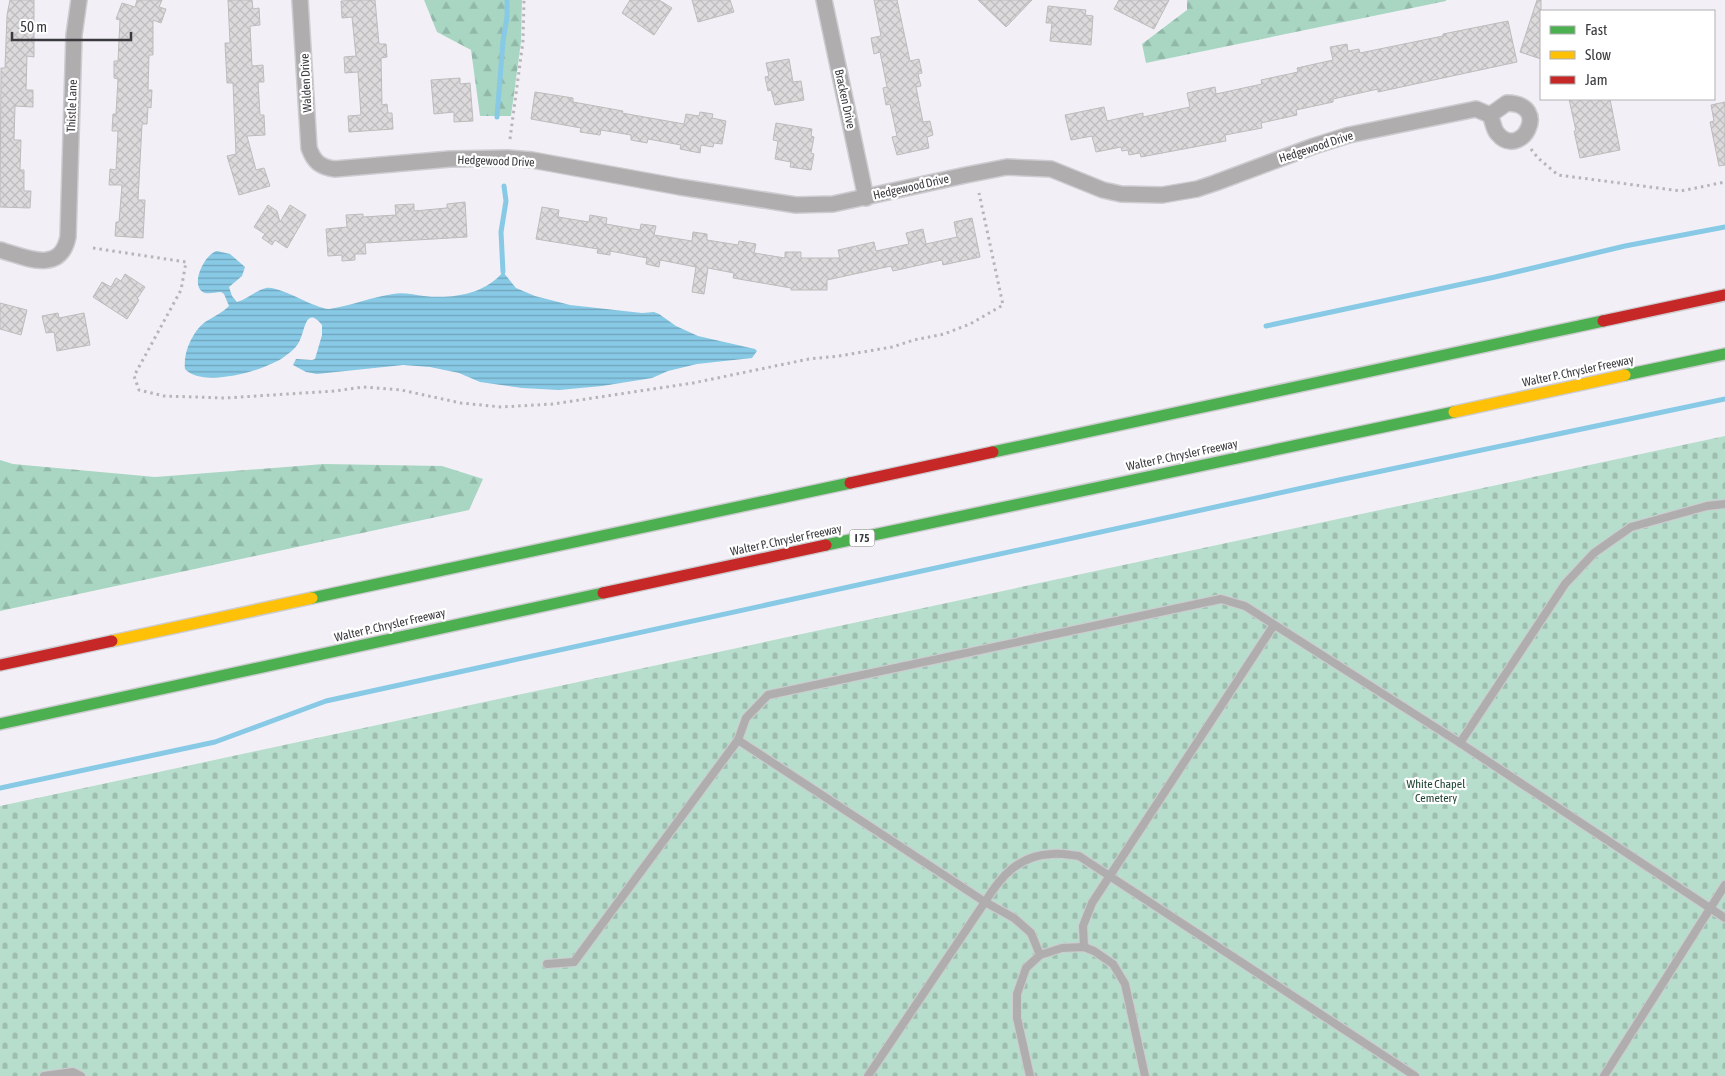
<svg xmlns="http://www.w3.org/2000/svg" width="1725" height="1076" font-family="'Asap Condensed',sans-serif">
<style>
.forest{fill:url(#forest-firs)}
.cemetery{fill:url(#cemetery-stones)}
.water{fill:url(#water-rules)}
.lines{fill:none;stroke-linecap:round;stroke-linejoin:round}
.stream{stroke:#88c9e5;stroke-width:5}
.building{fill:url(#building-cross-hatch);stroke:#bebbbd}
.lane-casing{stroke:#cdccd0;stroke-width:10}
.street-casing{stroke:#cdccd0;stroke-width:18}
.fast-casing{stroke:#cdccd0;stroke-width:14}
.slow-casing{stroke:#cdccd0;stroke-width:14}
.jam-casing{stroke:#cdccd0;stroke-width:14}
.path{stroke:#b6b5b8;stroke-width:3;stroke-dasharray:2.5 4;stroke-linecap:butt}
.lane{stroke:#afadae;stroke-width:8}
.street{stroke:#afadae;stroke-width:15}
.fast{stroke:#4caf50;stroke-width:11}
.slow{stroke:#ffc107;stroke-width:11}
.jam{stroke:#c62828;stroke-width:11}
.labels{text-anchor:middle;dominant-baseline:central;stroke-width:4.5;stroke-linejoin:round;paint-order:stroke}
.shield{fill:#fff;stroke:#757477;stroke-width:1}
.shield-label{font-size:11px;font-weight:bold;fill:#3a393d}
.street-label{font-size:12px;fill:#3a393d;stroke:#fff}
.park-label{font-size:12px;fill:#1e4432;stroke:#fff}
</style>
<defs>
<pattern id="forest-firs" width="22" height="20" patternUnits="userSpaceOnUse" patternTransform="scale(1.25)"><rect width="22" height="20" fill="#a8d6c2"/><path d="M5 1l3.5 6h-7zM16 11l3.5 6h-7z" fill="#91b8a8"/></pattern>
<pattern id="cemetery-stones" width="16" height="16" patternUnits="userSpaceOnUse" patternTransform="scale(1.25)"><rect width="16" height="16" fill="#b7ddcc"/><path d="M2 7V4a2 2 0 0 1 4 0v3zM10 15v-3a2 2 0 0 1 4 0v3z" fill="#9ebeb0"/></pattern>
<pattern id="water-rules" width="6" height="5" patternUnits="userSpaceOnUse" patternTransform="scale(1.25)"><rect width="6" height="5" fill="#88c9e5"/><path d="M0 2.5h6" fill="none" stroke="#70a4bb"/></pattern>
<pattern id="building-cross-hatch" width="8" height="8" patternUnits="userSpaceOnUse" patternTransform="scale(1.25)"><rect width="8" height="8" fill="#dddadc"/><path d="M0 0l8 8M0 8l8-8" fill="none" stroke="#bebcbe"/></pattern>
</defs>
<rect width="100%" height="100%" fill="#f2f0f6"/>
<g class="forest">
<path d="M 424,0 L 522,0 L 521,42 L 511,116 L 480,116 L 471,50 L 437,32 Z"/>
<path d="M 1187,0 L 1446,0 L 1446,1 L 1146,63 L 1142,44 L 1187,10 Z"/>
<path d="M 0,460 L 13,464 L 155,477 L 324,464 L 442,466 L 483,479 L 469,510 L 0,611 Z"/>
</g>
<path class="cemetery" d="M 1725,436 L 1725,1076 L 0,1076 L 0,806 Z"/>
<path class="water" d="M 217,251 L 230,254 L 245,267 L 242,276 L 229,287 L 232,296 L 237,302 C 247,299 255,291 266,288 C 279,285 313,308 329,309 C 351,306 371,297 393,294 C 404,292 414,295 424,296 C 451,299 484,295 503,272 L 516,288 L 535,296 L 570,305 L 642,313 L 654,312 L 659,314 L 676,326 L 698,336 L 755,349 L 757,351 L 752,358 L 697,364 L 668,371 L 652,378 L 602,386 L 559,390 L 522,388 L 480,382 L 459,373 L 430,367 L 403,365 L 317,374 L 306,372 L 293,365 L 296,359 L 312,360 L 315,359 L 322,335 L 322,325 C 306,305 305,330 300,340 C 297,347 291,352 284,357 C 266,370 203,389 185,369 C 183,353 192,332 205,322 C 213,317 222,313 229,306 L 224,294 L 221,292 C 216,292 210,294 205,293 C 188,287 205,253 217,251 Z"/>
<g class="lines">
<g class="stream">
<path d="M 497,117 L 503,41 L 507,17 L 507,0"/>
<path d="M 503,272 L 501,232 L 506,201 L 504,186"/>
<path d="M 1266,326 L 1495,277 L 1625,246 L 1725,227"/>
<path d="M 0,788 L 215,742 L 326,701 L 1339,480 L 1725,399"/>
</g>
</g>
<g class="building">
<path d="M 10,0 L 34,0 L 34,57 L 27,56 L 26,90 L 33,90 L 33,107 L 15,106 L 14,140 L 21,140 L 20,170 L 24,170 L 24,191 L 31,191 L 30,208 L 0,207 L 1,68 L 5,68 L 7,15 Z"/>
<path d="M 137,0 L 162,0 L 159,7 L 166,9 L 161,23 L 153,20 L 153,55 L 149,55 L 148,90 L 152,90 L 151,108 L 148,107 L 147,124 L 142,124 L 138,200 L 145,200 L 143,238 L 115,236 L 116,222 L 119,222 L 122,185 L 109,185 L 110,169 L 116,170 L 118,131 L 112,131 L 113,114 L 116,114 L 118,79 L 114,78 L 114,61 L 118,61 L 120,20 L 116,19 L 122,3 L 135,7 Z"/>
<path d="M 228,0 L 252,0 L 253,9 L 259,8 L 260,25 L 250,26 L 252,66 L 263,65 L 264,82 L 258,82 L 260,115 L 264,115 L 265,135 L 247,136 L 256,170 L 264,168 L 270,186 L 239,195 L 227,156 L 236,154 L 233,83 L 227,83 L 225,43 L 230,43 Z"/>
<path d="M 358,0 L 375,0 L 379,44 L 386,44 L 387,57 L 381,58 L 382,105 L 387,104 L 388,113 L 392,113 L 393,129 L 349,132 L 348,116 L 361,115 L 358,72 L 345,73 L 344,57 L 356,56 L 352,17 L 342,18 L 341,1 Z"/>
<path d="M 630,0 L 659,0 L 672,8 L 654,35 L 622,13 Z"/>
<path d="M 692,0 L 730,0 L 734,12 L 698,22 Z"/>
<path d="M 874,0 L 897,0 L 910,61 L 919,59 L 922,73 L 918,74 L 921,86 L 916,87 L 923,122 L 930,121 L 933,135 L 927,137 L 929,148 L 897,155 L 892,137 L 897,136 L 890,104 L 886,105 L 883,88 L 887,87 L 880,52 L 874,54 L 871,38 L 881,36 Z"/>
<path d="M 978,0 L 1032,0 L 1006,27 Z"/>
<path d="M 1119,0 L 1169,0 L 1154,29 L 1114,9 Z"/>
<path d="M 1537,0 L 1541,0 L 1541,59 L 1520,52 Z"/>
<path d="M 1048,6 L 1086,10 L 1085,15 L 1093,16 L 1091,45 L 1050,41 L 1052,23 L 1046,23 Z"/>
<path d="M 1508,21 L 1517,62 L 1378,92 L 1378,89 L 1333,99 L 1333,102 L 1296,110 L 1297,115 L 1261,123 L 1262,128 L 1225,135 L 1226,141 L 1141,157 L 1140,153 L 1129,155 L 1128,150 L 1122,151 L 1121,147 L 1096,152 L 1092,136 L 1071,140 L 1065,115 L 1104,107 L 1107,121 L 1143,113 L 1143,117 L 1190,107 L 1187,93 L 1215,87 L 1216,94 L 1262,84 L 1261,80 L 1298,72 L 1297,68 L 1333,60 L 1330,47 L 1347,44 L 1348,51 L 1359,49 L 1360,53 L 1443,36 L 1443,34 Z"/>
<path d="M 789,59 L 793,82 L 801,81 L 804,100 L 775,105 L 771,90 L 768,91 L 765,77 L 769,76 L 766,63 Z"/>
<path d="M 460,78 L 460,84 L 470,83 L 473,121 L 454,122 L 454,112 L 434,114 L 431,80 Z"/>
<path d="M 535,92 L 573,98 L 573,102 L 623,111 L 622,113 L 684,124 L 686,114 L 699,116 L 700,112 L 713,114 L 712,118 L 726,121 L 722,144 L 714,143 L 713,147 L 701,145 L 700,153 L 680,149 L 681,145 L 648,139 L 647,143 L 631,140 L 631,135 L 601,130 L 600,135 L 580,132 L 581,128 L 531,119 Z"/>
<path d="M 1569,99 L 1610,99 L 1620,150 L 1580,158 L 1574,131 L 1576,131 Z"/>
<path d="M 1725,102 L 1725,165 L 1719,166 L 1710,122 L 1714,121 L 1711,105 Z"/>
<path d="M 776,123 L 812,129 L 811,136 L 814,137 L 811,153 L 814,154 L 811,170 L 790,167 L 791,162 L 775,159 L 778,141 L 773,140 Z"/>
<path d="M 465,202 L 467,237 L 365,243 L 366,254 L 355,254 L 355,260 L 342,261 L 342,255 L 328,256 L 326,229 L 347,227 L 346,215 L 363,214 L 363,217 L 396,215 L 395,205 L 414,204 L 414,211 L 447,208 L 447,204 Z"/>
<path d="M 268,205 L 277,211 L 280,222 L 290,205 L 306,215 L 287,248 L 275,240 L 272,245 L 262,238 L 265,234 L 254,227 Z"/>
<path d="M 542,207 L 559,210 L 558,217 L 589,222 L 590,215 L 607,218 L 606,224 L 640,230 L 641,224 L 656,226 L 654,235 L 692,241 L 693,232 L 707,234 L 707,240 L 738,245 L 739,241 L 756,244 L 754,253 L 785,258 L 785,252 L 801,252 L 801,258 L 840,258 L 838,250 L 874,242 L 876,251 L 909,244 L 906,233 L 923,229 L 926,244 L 957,237 L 954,222 L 972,218 L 980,257 L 943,265 L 942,260 L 893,271 L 891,266 L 827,280 L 827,290 L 791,290 L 791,288 L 733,278 L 734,273 L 708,268 L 704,294 L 692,292 L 696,267 L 660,260 L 659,267 L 646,264 L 647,258 L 610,251 L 610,255 L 597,253 L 598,249 L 536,239 Z"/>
<path d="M 125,274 L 145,287 L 137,299 L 139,300 L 127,319 L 93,297 L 102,282 L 111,287 L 116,278 L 121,281 Z"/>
<path d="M 0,303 L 27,310 L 21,335 L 0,329 Z"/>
<path d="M 58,313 L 59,318 L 84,313 L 90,345 L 57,351 L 54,332 L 46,333 L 42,316 Z"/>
</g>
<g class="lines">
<defs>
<g id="lane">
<path d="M 1460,743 L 1565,584 L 1594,553 L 1631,527 L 1707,506 L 1725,504"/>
<path d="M 1084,947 L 1083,926 L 1092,903 L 1274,625"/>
<path d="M 1040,955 L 1031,933 L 1014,918 L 985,902 L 738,740 L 746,718 L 768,695 L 1221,599 L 1245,606 L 1460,743 L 1725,918"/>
<path d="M 547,964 L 574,962 L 738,740"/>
<path d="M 44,1076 L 73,1072 L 81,1076"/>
<path d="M 868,1076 L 985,902 C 1001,876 1019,855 1052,854 C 1060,853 1070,855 1079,856 L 1415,1076"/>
<path d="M 1030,1076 L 1017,1018 L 1017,994 L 1026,968 L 1040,955 L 1062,948 L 1084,947 L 1094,951 L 1113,964 L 1125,984 L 1145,1076"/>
<path d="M 1604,1076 L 1725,885"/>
</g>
<g id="street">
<path d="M 300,0 L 309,148 C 314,162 320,167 335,169 L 450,159 L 508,158 L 532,160 L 680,187 L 796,205 L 833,204 L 966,175 L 1007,167 L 1051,169 L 1103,190 L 1121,194 L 1162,195 L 1197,189 L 1215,183 L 1314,146 L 1349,135 L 1476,109 L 1490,115"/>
<path d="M 824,0 L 866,198"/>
<path d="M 1507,103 C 1553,104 1520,162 1497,133 C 1493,128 1493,121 1490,115 Z"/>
<path d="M 0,250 C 25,257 60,275 68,237 L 74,35 L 79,0"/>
</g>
<g id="fast">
<path d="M 1625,375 L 1725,354"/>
<path d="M 993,452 L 1603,321"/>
<path d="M 826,545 L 1454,412"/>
<path d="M 312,598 L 850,483"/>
<path d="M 0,724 L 603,593"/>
</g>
<g id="slow">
<path d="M 1454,412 L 1625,375"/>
<path d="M 112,641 L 312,598"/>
</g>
<g id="jam">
<path d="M 1603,321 L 1725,295"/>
<path d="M 850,483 L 993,452"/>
<path d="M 603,593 L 826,545"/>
<path d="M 0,665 L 112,641"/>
</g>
</defs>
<use href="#lane" class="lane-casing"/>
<use href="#street" class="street-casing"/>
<use href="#fast" class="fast-casing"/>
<use href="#slow" class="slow-casing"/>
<use href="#jam" class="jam-casing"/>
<g class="path">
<path d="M 510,139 L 523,41 L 524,0"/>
<path d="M 1531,149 L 1538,158 L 1558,175 L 1681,191 L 1725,182"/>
<path d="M 93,248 L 186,262 L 181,290 L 134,376 L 139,390 L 164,396 L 225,398 L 335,391 L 363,387 L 401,390 L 461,403 L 501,407 L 553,404 L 693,383 L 809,359 L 839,356 L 892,347 L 914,340 L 944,334 L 970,324 L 1003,305 L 979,193"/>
</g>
<use href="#lane" class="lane"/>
<use href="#street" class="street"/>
<use href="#fast" class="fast"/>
<use href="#slow" class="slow"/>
<use href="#jam" class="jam"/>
</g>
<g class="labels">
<rect class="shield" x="849.5" y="529.5" width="25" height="17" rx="4"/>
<g class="shield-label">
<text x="862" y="538">I 75</text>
</g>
<g class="street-label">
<text transform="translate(306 83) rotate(-93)">Walden Drive</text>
<text transform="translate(845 99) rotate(78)">Bracken Drive</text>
<text transform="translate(72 106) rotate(-88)">Thistle Lane</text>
<text transform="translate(1316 147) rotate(-18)">Hedgewood Drive</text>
<text transform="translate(496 161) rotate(2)">Hedgewood Drive</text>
<text transform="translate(911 187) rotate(-13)">Hedgewood Drive</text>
<text transform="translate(1578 371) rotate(-12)">Walter P. Chrysler Freeway</text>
<text transform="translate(1182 455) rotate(-12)">Walter P. Chrysler Freeway</text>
<text transform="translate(786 540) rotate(-12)">Walter P. Chrysler Freeway</text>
<text transform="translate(390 625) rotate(-13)">Walter P. Chrysler Freeway</text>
</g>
<g class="park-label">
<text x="1436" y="784">White Chapel<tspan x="1436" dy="14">Cemetery</tspan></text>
</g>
</g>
<rect x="1540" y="10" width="175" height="90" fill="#ffffff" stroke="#b0b0b1"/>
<rect x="1550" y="26" width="25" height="8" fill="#4caf50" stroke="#b0b0b1"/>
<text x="1585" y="35" font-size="15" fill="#3a393d">Fast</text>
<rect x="1550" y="51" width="25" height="8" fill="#ffc107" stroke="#b0b0b1"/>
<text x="1585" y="60" font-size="15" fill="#3a393d">Slow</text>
<rect x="1550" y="76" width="25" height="8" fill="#c62828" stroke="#b0b0b1"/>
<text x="1585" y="85" font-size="15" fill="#3a393d">Jam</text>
<path d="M12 32v8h119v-8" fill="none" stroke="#3a393d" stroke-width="2.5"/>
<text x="20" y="32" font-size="15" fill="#3a393d" stroke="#ffffff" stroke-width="4" paint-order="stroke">50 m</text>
</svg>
